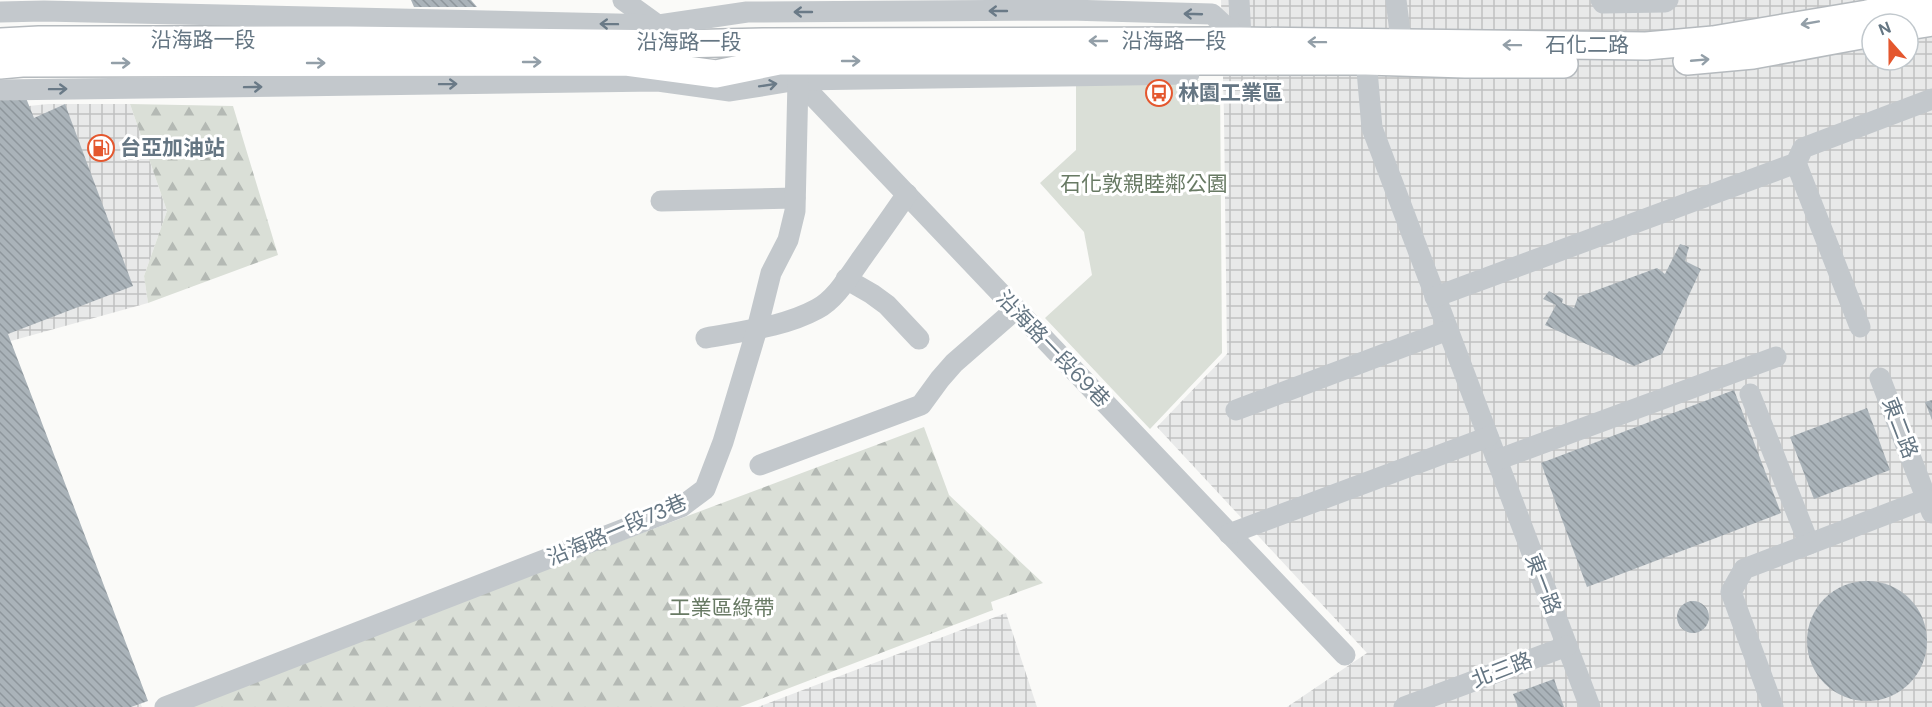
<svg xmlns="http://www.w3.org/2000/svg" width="1932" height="707" font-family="'DM Sans','Noto Sans TC',sans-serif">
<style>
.industrial{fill:url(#industrial-grid);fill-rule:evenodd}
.green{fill:#dadfd7}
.forest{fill:url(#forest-firs)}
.building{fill:url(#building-back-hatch)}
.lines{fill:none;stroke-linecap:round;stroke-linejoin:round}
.major-casing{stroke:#b5babe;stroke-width:30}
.minor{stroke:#c3c8cc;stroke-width:21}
.major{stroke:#fff;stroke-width:27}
.oneway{stroke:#6a7a87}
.oneway2{stroke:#939fa8}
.labels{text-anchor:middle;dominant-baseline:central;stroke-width:6;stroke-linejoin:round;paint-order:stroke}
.street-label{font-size:21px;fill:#657683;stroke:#fff}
.poi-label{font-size:21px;font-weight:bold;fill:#657683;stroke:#fff;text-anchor:start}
.park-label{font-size:21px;fill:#687a64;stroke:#fff}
</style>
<defs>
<pattern id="industrial-grid" width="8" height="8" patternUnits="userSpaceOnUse" patternTransform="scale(1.5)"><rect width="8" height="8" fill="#e8e9e9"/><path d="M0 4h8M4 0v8" fill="none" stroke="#c0c1c2"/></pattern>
<pattern id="forest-firs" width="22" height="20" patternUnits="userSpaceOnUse" patternTransform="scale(1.5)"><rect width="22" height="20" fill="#dadfd7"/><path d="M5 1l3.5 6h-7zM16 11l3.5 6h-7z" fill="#b4b9b4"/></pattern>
<pattern id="building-back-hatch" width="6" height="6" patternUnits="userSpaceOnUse" patternTransform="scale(1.5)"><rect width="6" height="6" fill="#aab3b9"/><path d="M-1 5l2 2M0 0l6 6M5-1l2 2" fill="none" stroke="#8e969c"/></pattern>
</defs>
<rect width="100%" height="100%" fill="#fafaf8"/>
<g class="industrial">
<path d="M 1221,0 L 1932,0 L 1932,707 L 1287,707 L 1367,653 L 1157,427 L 1227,354 L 1224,116 ZM 1872,24 L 1908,24 L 1908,60 L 1872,60 Z"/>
<path d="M 48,104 L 130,104 L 167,211 L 144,276 L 148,303 L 0,344 L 142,707 L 0,707 L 0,109 Z"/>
<path d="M 1006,613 L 1037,707 L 758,707 Z"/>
</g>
<path class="green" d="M 1076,80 L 1220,80 L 1222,353 L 1150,429 L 1045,318 L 1092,275 L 1084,232 L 1040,183 L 1076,150 Z"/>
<g class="forest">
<path d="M 130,104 L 233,106 L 278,255 L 148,303 L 144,276 L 167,211 Z"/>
<path d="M 924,427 L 949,495 L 1043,583 L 991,602 L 993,610 L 740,707 L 180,707 Z"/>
</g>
<g class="building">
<path d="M 411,0 L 471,0 L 477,7 L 414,7 Z"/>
<path d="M 0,93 L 24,93 L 34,118 L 65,104 L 133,286 L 8,334 L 148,701 L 131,707 L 0,707 Z"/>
<path d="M 1680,244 L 1689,247 L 1685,261 L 1701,269 L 1662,354 L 1634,366 L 1545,325 L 1556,305 L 1543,299 L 1549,291 L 1563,299 L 1562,303 L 1574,308 L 1578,297 L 1657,268 L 1665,274 Z"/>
<path d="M 1734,390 L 1781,513 L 1587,587 L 1541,463 Z"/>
<path d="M 1932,400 L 1932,420 L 1925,402 Z"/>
<path d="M 1867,408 L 1890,470 L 1814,499 L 1790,437 Z"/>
<circle cx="1867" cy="641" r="60"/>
<circle cx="1693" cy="617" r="16"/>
<path d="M 1554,679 L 1564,707 L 1518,707 L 1513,694 Z"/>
</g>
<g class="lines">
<defs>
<g id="major">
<path d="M 1908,26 L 1932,22"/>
<path d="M 0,42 L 39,40 L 348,40 L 678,44 L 763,42 L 1241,41 L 1646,46 L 1713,40 L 1867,14 L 1930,0"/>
<path d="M 1687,61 L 1753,55 L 1872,33"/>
<path d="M 0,65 L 22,63 L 626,62 L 716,74 L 779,61 L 1366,61 L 1465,64 L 1564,64"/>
</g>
</defs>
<use href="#major" class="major-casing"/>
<g class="minor">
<path d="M 623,0 L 659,26"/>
<path d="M 1239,0 L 1242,56"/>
<path d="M 1396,0 L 1403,56"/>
<path d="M 1601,0 L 1603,3 L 1665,2 L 1668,0"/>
<path d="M 0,12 L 44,11 L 659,25 L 747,12 L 1069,10 L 1212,14 L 1241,41"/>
<path d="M 1365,47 L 1372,128 L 1590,707"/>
<path d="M 793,75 L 1345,655"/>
<path d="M 0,90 L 658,81 L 730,91 L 798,80 L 1189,74"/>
<path d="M 1796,163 L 1860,327"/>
<path d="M 661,201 L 795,198"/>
<path d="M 846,279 L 872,294 L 887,305 L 919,339"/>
<path d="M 1435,297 L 1796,163 L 1803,148 L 1932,99"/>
<path d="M 706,338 C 743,331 784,327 817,309 C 836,299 849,276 862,258 C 877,237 892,216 907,194"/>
<path d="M 1880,378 L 1932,513"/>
<path d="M 1750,394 L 1809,544"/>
<path d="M 1236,410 L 1448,330"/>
<path d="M 1497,460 L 1776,357"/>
<path d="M 760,465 L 921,405 L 940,379 L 954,363 L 1016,309"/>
<path d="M 1229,534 L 1488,437"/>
<path d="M 165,707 L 681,507 L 705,489 L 723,442 L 757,329 L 771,273 L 788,240 L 795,211 L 798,80"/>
<path d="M 1404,707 L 1567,646"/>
<path d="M 1773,707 L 1731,592 L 1744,569 L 1926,499"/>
</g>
<use href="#major" class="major"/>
</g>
<defs><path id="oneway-shaft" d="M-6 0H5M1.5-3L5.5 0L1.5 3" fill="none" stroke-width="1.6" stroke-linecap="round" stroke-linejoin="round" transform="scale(1.5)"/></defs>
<g class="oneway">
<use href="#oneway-shaft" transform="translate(998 11) rotate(180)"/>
<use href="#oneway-shaft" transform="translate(803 12) rotate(180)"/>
<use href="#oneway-shaft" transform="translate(1193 14) rotate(-178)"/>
<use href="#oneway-shaft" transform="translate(609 24) rotate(-179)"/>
<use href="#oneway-shaft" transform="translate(448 84) rotate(-1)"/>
<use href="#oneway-shaft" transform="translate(768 85) rotate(-9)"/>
<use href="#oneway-shaft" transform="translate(253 87) rotate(-1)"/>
<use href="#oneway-shaft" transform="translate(58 89) rotate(-1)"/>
</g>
<g class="oneway2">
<use href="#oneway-shaft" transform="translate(1810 23) rotate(170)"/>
<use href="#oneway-shaft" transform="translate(1098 41) rotate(180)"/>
<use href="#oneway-shaft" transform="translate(1317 42) rotate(-179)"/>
<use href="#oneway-shaft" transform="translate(1512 45) rotate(-179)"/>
<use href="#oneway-shaft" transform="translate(1700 60) rotate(-5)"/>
<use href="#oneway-shaft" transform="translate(851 61)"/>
<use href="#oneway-shaft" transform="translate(532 62)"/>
<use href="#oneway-shaft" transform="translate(121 63)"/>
<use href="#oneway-shaft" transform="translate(316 63)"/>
</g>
<defs>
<symbol id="bus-ring" viewBox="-11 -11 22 22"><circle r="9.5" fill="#fff" stroke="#e4572e" stroke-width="1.5"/><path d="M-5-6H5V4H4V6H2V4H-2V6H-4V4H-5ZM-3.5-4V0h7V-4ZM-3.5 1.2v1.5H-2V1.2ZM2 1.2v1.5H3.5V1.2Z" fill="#e4572e"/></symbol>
<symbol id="fuel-ring" viewBox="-11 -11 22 22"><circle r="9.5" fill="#fff" stroke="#e4572e" stroke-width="1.5"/><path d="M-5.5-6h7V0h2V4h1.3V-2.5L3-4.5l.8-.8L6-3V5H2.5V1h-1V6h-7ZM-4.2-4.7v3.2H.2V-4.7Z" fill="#e4572e"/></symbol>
</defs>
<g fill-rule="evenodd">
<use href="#bus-ring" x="1144" y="78" width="30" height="30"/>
<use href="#fuel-ring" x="86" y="133" width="30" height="30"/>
</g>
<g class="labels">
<g class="street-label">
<text x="203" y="40">沿海路一段</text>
<text x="1174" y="41">沿海路一段</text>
<text x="689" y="42">沿海路一段</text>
<text x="1587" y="45">石化二路</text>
<text transform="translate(1053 349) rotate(46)">沿海路一段69巷</text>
<text transform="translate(1900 428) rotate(69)">東二路</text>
<text transform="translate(617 530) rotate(-23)">沿海路一段73巷</text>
<text transform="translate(1543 584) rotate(69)">東一路</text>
<text transform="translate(1502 670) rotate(-21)">北三路</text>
</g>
<g class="poi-label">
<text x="1178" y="93">林園工業區</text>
<text x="120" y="148">台亞加油站</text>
</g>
<g class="park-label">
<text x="1144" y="184">石化敦親睦鄰公園</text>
<text x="722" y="608">工業區綠帶</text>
</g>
</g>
<g transform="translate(1890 42) rotate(339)"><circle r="28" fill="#ffffff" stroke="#c1c8cd" stroke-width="1.5"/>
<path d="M0-4.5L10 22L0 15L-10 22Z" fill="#e4572e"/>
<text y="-9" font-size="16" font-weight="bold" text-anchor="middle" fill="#657683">N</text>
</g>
</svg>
